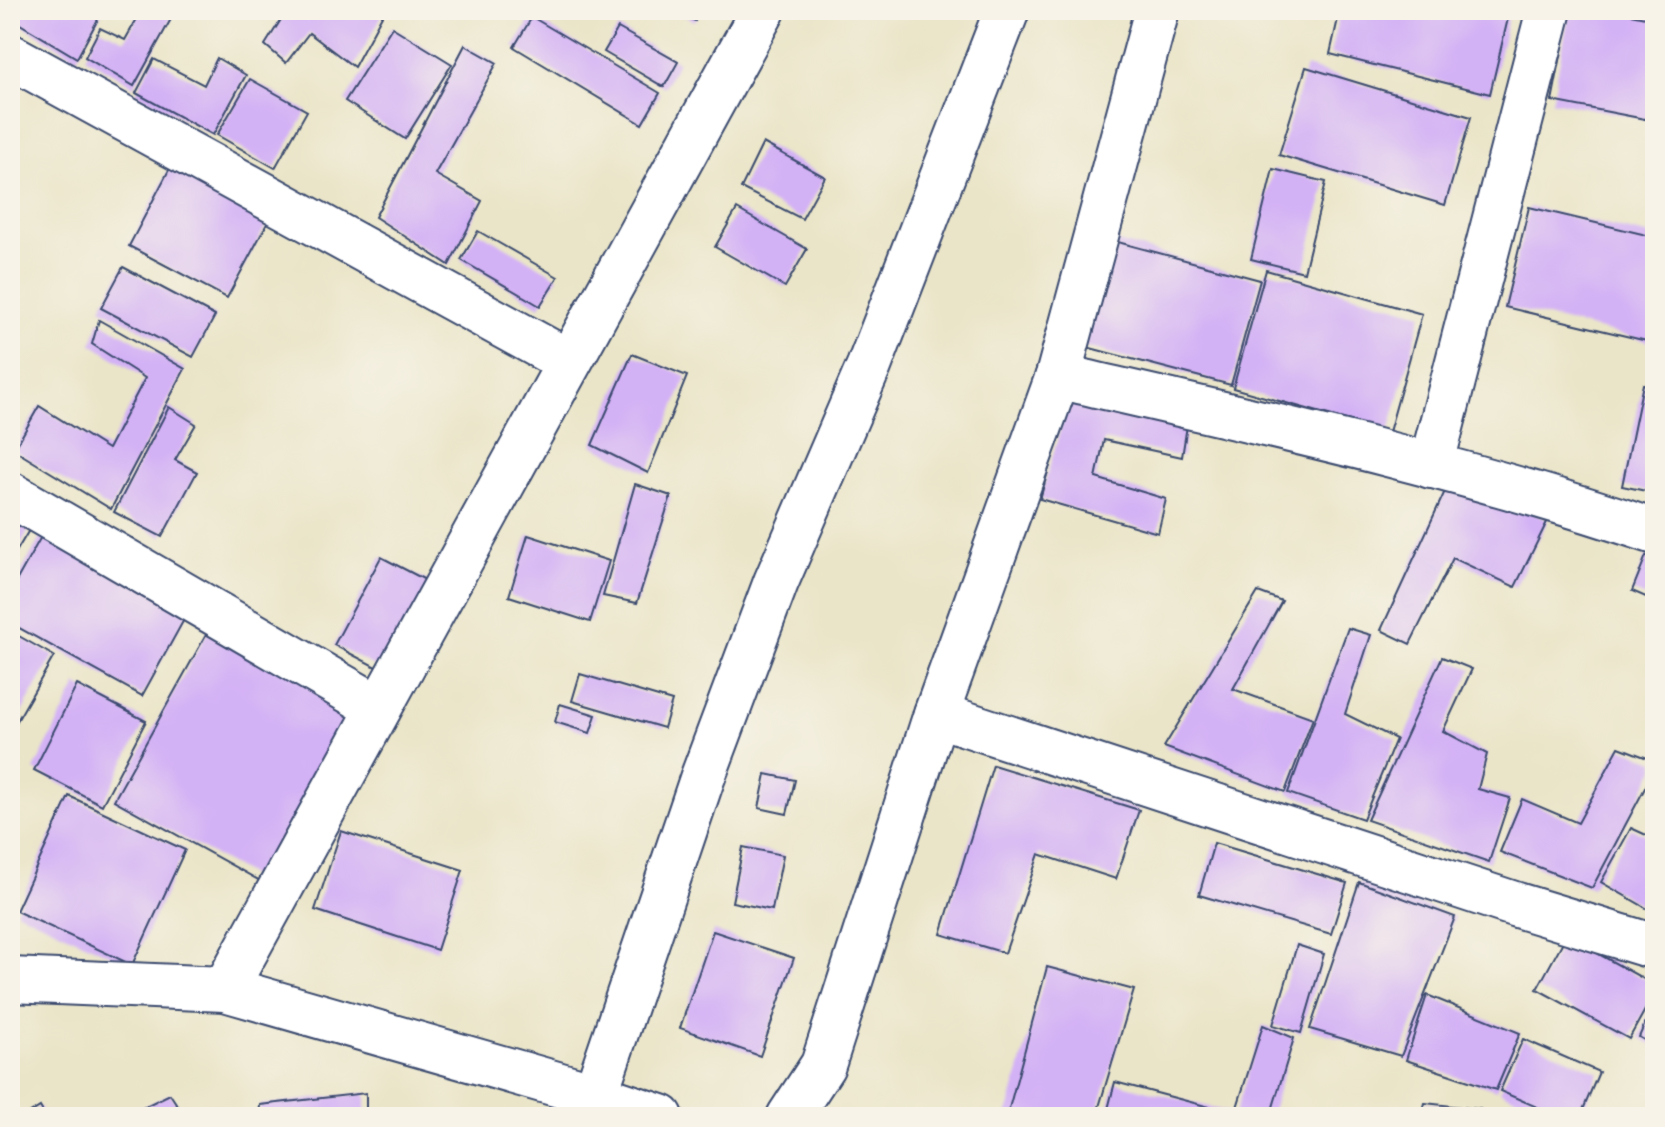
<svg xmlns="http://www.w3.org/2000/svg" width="1665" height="1127" font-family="Alegreya,serif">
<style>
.building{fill:#d3b1f5}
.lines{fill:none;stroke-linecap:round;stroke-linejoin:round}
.minor-casing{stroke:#3a4a6e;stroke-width:48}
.minor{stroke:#fff;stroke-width:44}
</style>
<rect width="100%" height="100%" fill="#f7f3e8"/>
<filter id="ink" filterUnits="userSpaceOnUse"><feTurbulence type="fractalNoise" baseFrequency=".0125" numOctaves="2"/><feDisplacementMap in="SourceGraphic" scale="16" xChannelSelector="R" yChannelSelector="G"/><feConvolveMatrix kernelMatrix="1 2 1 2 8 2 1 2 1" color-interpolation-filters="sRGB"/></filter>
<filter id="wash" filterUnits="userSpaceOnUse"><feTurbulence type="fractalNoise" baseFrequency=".006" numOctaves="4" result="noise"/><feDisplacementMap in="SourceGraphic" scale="32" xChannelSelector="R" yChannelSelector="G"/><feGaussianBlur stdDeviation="1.8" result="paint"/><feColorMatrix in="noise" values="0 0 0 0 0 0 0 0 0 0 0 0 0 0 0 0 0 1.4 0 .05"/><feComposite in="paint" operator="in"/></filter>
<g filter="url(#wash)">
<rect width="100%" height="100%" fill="#eae5c8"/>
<g id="blocks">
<g class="building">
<path d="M 10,10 L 103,10 L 77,58 L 10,18 Z"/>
<path d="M 142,10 L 176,10 L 134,86 L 85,57 L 100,28 L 125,40 Z"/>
<path d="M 287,10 L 385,10 L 354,67 L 309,33 L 286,63 L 265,45 Z"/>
<path d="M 670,10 L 700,10 L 695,21 Z"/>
<path d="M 1340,10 L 1510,10 L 1490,94 L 1330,54 Z"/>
<path d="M 1570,10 L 1611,10 L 1655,19 L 1655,121 L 1552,101 Z"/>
<path d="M 532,17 L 660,93 L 642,124 L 514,47 Z"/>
<path d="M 392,27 L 452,64 L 405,139 L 345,101 Z"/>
<path d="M 618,28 L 678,62 L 664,87 L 604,52 Z"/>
<path d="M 465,45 L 497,63 L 435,174 L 482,201 L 449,265 L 375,217 Z"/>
<path d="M 217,58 L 246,75 L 213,135 L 136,93 L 154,59 L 204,85 Z"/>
<path d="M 1306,67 L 1471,117 L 1445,205 L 1279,155 Z"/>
<path d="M 250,79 L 307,111 L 275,168 L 217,135 Z"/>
<path d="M 763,143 L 825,177 L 802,219 L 741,188 Z"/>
<path d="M 171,166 L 270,218 L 227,298 L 129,246 Z"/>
<path d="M 1273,169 L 1326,182 L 1304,272 L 1251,259 Z"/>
<path d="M 1529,207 L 1655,237 L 1655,343 L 1505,307 Z"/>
<path d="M 737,209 L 807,249 L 785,287 L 715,247 Z"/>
<path d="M 478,231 L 558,277 L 540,306 L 461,260 Z"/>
<path d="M 1099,237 L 1260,280 L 1231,385 L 1071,343 Z"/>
<path d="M 123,267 L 215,316 L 193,357 L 101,308 Z"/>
<path d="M 1266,270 L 1422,314 L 1389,432 L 1233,388 Z"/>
<path d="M 99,320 L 185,369 L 111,509 L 14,450 L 39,406 L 108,449 L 145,378 L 92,344 Z"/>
<path d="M 632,354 L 687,376 L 648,473 L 592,445 Z"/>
<path d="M 1074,383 L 1189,413 L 1182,457 L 1104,440 L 1096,478 L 1166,499 L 1158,533 L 1040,499 Z"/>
<path d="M 1643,384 L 1655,386 L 1655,474 L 1651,492 L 1622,486 Z"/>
<path d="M 169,407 L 196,424 L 175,460 L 197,472 L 162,537 L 114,512 Z"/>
<path d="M 1452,476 L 1548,520 L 1515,587 L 1453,558 L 1410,644 L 1381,630 Z"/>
<path d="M 635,484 L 671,496 L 637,603 L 603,596 Z"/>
<path d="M 10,512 L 32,525 L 10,562 Z"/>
<path d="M 47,526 L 192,605 L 142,696 L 10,623 L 10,592 Z"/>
<path d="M 528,535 L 609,561 L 590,622 L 509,596 Z"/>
<path d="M 1646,556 L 1655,559 L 1655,601 L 1632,591 Z"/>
<path d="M 381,557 L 437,586 L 391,675 L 334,645 Z"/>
<path d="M 1258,592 L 1282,601 L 1233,689 L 1313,718 L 1285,792 L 1164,747 Z"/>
<path d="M 212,624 L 370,712 L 273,888 L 114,800 Z"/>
<path d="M 1348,628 L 1371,635 L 1345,714 L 1396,739 L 1363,819 L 1288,793 Z"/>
<path d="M 10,631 L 54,656 L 10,733 Z"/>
<path d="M 1442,657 L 1472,669 L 1443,731 L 1487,754 L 1478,789 L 1510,798 L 1489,862 L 1367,820 Z"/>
<path d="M 580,674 L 672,701 L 664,728 L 572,701 Z"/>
<path d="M 77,685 L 146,721 L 102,805 L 34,770 Z"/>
<path d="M 560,704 L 596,715 L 590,733 L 555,722 Z"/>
<path d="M 1619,747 L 1655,761 L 1655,769 L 1592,888 L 1500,852 L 1522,799 L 1578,823 Z"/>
<path d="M 993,765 L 1139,810 L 1116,879 L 1039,854 L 1005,953 L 941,934 Z"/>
<path d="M 766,774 L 795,780 L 787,814 L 759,808 Z"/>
<path d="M 69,796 L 185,850 L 132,965 L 16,911 Z"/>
<path d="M 1631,828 L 1655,839 L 1655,913 L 1601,882 Z"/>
<path d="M 341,831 L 463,870 L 437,950 L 315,910 Z"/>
<path d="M 1214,843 L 1347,883 L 1331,934 L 1199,895 Z"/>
<path d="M 743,847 L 783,855 L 772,910 L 732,902 Z"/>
<path d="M 1359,882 L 1455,917 L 1401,1056 L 1310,1029 Z"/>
<path d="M 713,931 L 794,958 L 760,1056 L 680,1028 Z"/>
<path d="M 1566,936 L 1655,985 L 1655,992 L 1629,1039 L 1537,989 Z"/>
<path d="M 1297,945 L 1324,954 L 1301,1033 L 1273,1025 Z"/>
<path d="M 1047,967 L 1134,990 L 1096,1117 L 1007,1116 Z"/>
<path d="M 1427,995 L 1520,1033 L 1496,1090 L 1406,1060 Z"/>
<path d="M 1655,1001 L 1655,1046 L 1639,1037 Z"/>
<path d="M 1263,1025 L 1294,1038 L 1270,1117 L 1234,1117 Z"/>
<path d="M 1523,1039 L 1599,1072 L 1580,1117 L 1560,1117 L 1500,1091 Z"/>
<path d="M 1115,1082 L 1228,1112 L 1226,1117 L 1106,1117 Z"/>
<path d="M 366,1093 L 366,1117 L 259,1117 L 260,1105 Z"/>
<path d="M 170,1094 L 185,1117 L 123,1117 Z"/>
<path d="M 1425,1103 L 1480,1109 L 1476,1117 L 1421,1117 Z"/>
<path d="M 40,1107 L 46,1117 L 24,1117 Z"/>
</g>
</g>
</g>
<g filter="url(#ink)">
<use href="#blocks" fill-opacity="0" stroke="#3a4a6e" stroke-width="2"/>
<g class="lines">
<defs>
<g id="minor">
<path d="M 10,56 L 569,362"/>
<path d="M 1058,376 C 1258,422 1460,466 1655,532"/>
<path d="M 1431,466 L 1549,10"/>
<path d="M 10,494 L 379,708"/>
<path d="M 936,714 L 1517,905 L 1655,947"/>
<path d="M 10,980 L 225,989 L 595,1095 L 661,1117"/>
<path d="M 225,989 L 763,10"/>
<path d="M 595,1095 L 702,779 L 776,582 L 869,366 L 1007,10"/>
<path d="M 789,1117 L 823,1065 L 936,714 L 1058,376 L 1157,10"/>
</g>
</defs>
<use href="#minor" class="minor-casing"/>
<use href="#minor" class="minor"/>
</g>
</g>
<rect width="1665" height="1127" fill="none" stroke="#f7f3e8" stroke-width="40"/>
</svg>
